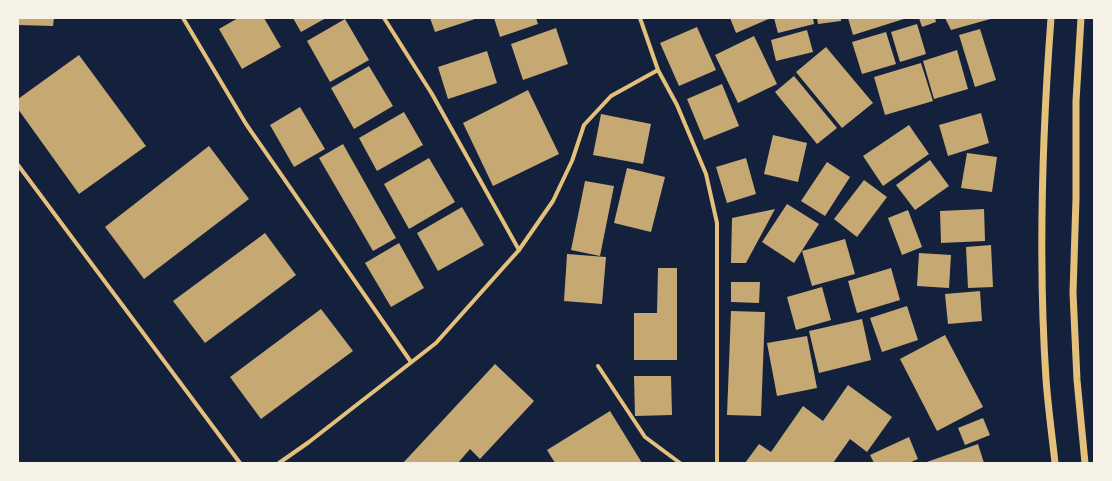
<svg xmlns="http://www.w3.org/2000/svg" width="1112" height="481" font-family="Signika,sans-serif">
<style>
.building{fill:#c6a872}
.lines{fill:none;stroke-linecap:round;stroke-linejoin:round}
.minor{stroke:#e5c07b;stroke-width:4}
.tertiary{stroke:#e5c07b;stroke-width:7}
</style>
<rect width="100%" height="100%" fill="#14213d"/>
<g class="building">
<path d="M 18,18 L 54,18 L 53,26 L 18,25 Z"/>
<path d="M 238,18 L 264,18 L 281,47 L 242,69 L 219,29 Z"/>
<path d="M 293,18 L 326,18 L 301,32 Z"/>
<path d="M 430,18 L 474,18 L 475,19 L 435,32 Z"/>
<path d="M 494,18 L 536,18 L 538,24 L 500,37 Z"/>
<path d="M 730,18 L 771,18 L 736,33 Z"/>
<path d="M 774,18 L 813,18 L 814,24 L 778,33 Z"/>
<path d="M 817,18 L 841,18 L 841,21 L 818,24 Z"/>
<path d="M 848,18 L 907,18 L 853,35 Z"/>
<path d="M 919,18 L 935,18 L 936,22 L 922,27 Z"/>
<path d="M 945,18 L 994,18 L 951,30 Z"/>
<path d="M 345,19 L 369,60 L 330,82 L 307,41 Z"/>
<path d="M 917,24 L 926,54 L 900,62 L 891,32 Z"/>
<path d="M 697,27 L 716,70 L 679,86 L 660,43 Z"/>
<path d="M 556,28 L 568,64 L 523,80 L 511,44 Z"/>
<path d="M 980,29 L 996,80 L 975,87 L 959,35 Z"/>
<path d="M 807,30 L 813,52 L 776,61 L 771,40 Z"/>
<path d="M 886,32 L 896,64 L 862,74 L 852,42 Z"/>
<path d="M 754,36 L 777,84 L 738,103 L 715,55 Z"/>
<path d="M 826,47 L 873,103 L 842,128 L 796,72 Z"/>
<path d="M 957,50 L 968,89 L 934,99 L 923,61 Z"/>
<path d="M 487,51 L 497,83 L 448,99 L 438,67 Z"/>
<path d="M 79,55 L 146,146 L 79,194 L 18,109 L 18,99 Z"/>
<path d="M 921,63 L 933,101 L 885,115 L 874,77 Z"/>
<path d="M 369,66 L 393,106 L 354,129 L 331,88 Z"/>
<path d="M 794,76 L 837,128 L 817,144 L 775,92 Z"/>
<path d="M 722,84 L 739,126 L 704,140 L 687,99 Z"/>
<path d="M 528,90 L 559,154 L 493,186 L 463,123 Z"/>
<path d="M 300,107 L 325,149 L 294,167 L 270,125 Z"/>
<path d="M 404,112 L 423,145 L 377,171 L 359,138 Z"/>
<path d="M 981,113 L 989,143 L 948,156 L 939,125 Z"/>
<path d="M 601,114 L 651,124 L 643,164 L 593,155 Z"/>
<path d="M 909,125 L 929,154 L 883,186 L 863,156 Z"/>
<path d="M 773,135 L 807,143 L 798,182 L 764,174 Z"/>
<path d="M 343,144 L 396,238 L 373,251 L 319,158 Z"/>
<path d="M 209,146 L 249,199 L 144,279 L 105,227 Z"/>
<path d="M 967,153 L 997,157 L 992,192 L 961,188 Z"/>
<path d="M 429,158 L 455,202 L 409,229 L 384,184 Z"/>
<path d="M 746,158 L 756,194 L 727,203 L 716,167 Z"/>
<path d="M 930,160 L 949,186 L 915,210 L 896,185 Z"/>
<path d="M 827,162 L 850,177 L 825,216 L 801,201 Z"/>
<path d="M 627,168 L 665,177 L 651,232 L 614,223 Z"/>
<path d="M 864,180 L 887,197 L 857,237 L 834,219 Z"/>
<path d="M 585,181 L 614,186 L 600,256 L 571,250 Z"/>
<path d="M 787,204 L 819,224 L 794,263 L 762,242 Z"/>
<path d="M 462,207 L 484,245 L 438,271 L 417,233 Z"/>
<path d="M 775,209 L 746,263 L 731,263 L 732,218 Z"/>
<path d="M 984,209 L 985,241 L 941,243 L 940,211 Z"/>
<path d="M 908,210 L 922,247 L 902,255 L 888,218 Z"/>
<path d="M 265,233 L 296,275 L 205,343 L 173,301 Z"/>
<path d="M 845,239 L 855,274 L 812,286 L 802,251 Z"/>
<path d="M 399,243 L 424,288 L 391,307 L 365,263 Z"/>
<path d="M 991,245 L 993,287 L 968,288 L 966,247 Z"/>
<path d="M 919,253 L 951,255 L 949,288 L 917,286 Z"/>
<path d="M 567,254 L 606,257 L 602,304 L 564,301 Z"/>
<path d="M 658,268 L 677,268 L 677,360 L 634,360 L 634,313 L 657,313 Z"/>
<path d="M 891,268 L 900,300 L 857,313 L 848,281 Z"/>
<path d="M 731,282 L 760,282 L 759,303 L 731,302 Z"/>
<path d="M 822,287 L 831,320 L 796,330 L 787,297 Z"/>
<path d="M 980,291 L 982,321 L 948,324 L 945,294 Z"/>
<path d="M 907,306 L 918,340 L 882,352 L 870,318 Z"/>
<path d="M 321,309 L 353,351 L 261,419 L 230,377 Z"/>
<path d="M 731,311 L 765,312 L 761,416 L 727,415 Z"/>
<path d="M 862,319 L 871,360 L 819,373 L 809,331 Z"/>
<path d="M 945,335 L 983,407 L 937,431 L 900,359 Z"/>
<path d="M 807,336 L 817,388 L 777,396 L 767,343 Z"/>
<path d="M 495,364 L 534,401 L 480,459 L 470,449 L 458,463 L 403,463 Z"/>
<path d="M 634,376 L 671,376 L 672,415 L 635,416 Z"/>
<path d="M 848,385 L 892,417 L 867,452 L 850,439 L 833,463 L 745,463 L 759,444 L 771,452 L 803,406 L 823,421 Z"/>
<path d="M 610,411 L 642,463 L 555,463 L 547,450 Z"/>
<path d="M 983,418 L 990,435 L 965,445 L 958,428 Z"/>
<path d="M 909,437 L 918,459 L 909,463 L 874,463 L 870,455 Z"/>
<path d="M 978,444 L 984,463 L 924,463 Z"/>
</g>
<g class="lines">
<g class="minor">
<path d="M 183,18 L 246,124 L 411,362"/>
<path d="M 384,18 L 432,94 L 519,250"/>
<path d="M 640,18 L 658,70"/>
<path d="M 18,165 L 240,463"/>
<path d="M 598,366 L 645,437 L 680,463"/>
<path d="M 279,463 L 309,442 L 436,343 L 519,250 L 553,201 L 572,161 L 584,125 L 611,96 L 658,70 L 677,105 L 706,174 L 717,223 L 717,463"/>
</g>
<g class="tertiary">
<path d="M 1051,18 C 1042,138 1038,259 1046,379 C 1048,407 1052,435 1055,463"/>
<path d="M 1081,18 L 1076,101 L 1076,199 L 1073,293 L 1077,380 L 1085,463"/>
</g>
</g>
<rect width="1112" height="481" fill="none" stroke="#f6f1e7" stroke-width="38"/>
</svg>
